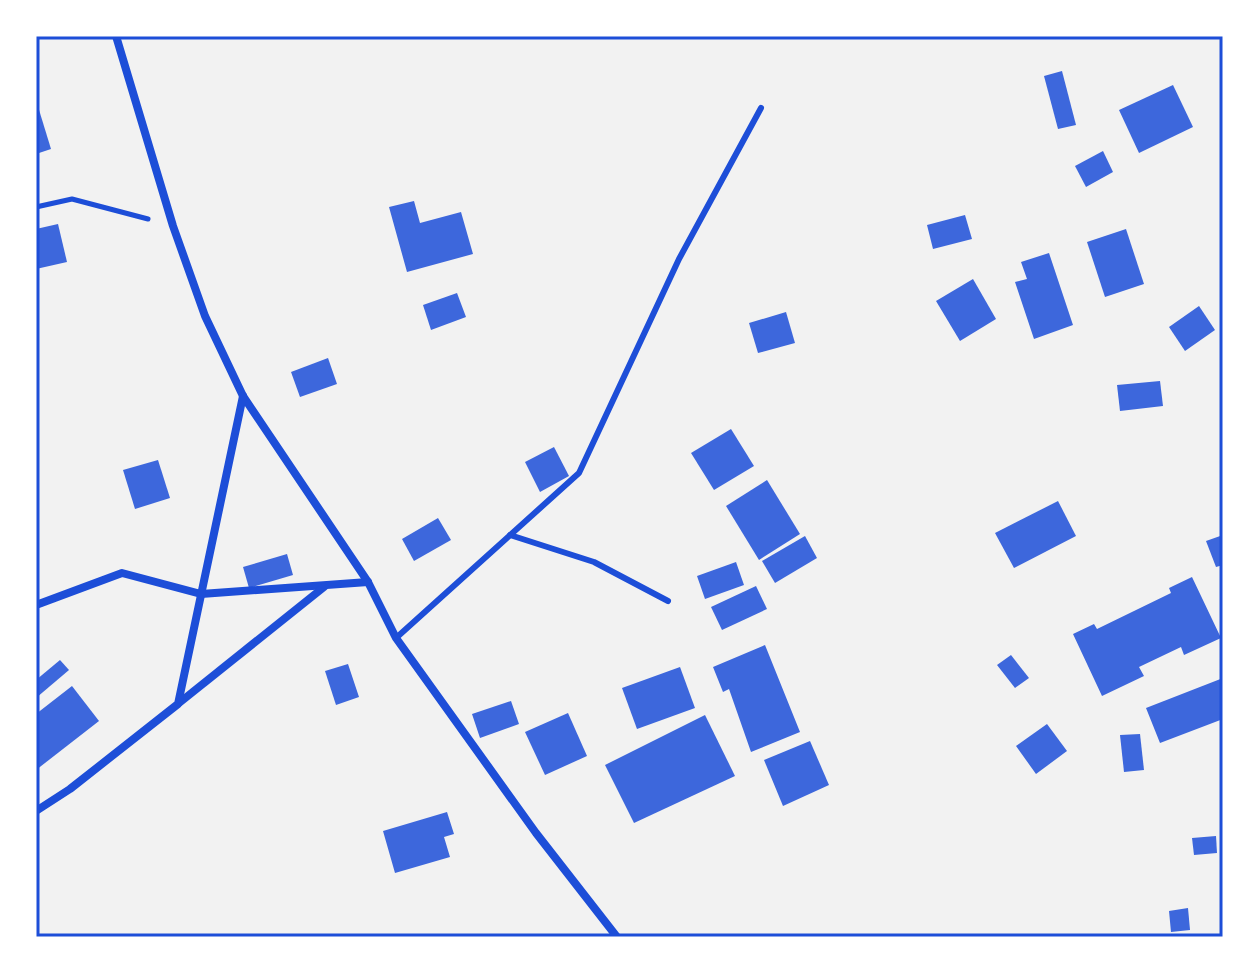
<svg xmlns="http://www.w3.org/2000/svg" width="1259" height="973" font-family="Karla,sans-serif">
<style>
.building{fill:#3d67dc}
.lines{fill:none;stroke-linecap:round;stroke-linejoin:round}
.path{stroke:#1d4ed8;stroke-width:5}
.service{stroke:#1d4ed8;stroke-width:6}
.minor{stroke:#1d4ed8;stroke-width:8}
.neatline{fill:none;stroke:#1d4ed8;stroke-width:3}
</style>
<rect width="100%" height="100%" fill="#f2f2f2"/>
<g class="building">
<path d="M 1062,71 L 1076,125 L 1058,129 L 1044,76 Z"/>
<path d="M 1173,85 L 1193,127 L 1139,153 L 1119,110 Z"/>
<path d="M 36,100 L 51,149 L 36,154 Z"/>
<path d="M 1103,151 L 1113,172 L 1086,187 L 1075,166 Z"/>
<path d="M 414,201 L 420,223 L 461,212 L 473,254 L 407,272 L 389,207 Z"/>
<path d="M 965,215 L 972,239 L 933,249 L 927,225 Z"/>
<path d="M 58,224 L 67,262 L 36,269 L 36,229 Z"/>
<path d="M 1126,229 L 1144,284 L 1105,297 L 1087,242 Z"/>
<path d="M 1049,253 L 1073,325 L 1034,339 L 1015,282 L 1027,279 L 1021,262 Z"/>
<path d="M 973,279 L 996,319 L 960,341 L 936,301 Z"/>
<path d="M 457,293 L 466,317 L 431,330 L 423,305 Z"/>
<path d="M 1199,306 L 1215,330 L 1185,351 L 1169,327 Z"/>
<path d="M 786,312 L 795,343 L 758,353 L 749,323 Z"/>
<path d="M 328,358 L 337,384 L 300,397 L 291,372 Z"/>
<path d="M 1160,381 L 1163,406 L 1120,411 L 1117,385 Z"/>
<path d="M 731,429 L 754,466 L 714,490 L 691,453 Z"/>
<path d="M 554,447 L 569,476 L 540,492 L 525,462 Z"/>
<path d="M 158,460 L 170,498 L 135,509 L 123,470 Z"/>
<path d="M 767,480 L 800,534 L 759,560 L 726,506 Z"/>
<path d="M 1058,501 L 1076,536 L 1014,568 L 995,533 Z"/>
<path d="M 438,518 L 451,540 L 414,561 L 402,539 Z"/>
<path d="M 1223,535 L 1223,565 L 1216,567 L 1206,541 Z"/>
<path d="M 805,536 L 817,558 L 775,583 L 762,561 Z"/>
<path d="M 287,554 L 293,575 L 249,588 L 243,567 Z"/>
<path d="M 736,562 L 744,585 L 705,599 L 697,576 Z"/>
<path d="M 1192,577 L 1221,638 L 1184,655 L 1181,647 L 1139,667 L 1144,676 L 1102,696 L 1073,634 L 1094,624 L 1097,629 L 1171,593 L 1169,588 Z"/>
<path d="M 756,586 L 767,609 L 722,630 L 711,607 Z"/>
<path d="M 765,645 L 800,732 L 751,752 L 729,689 L 723,692 L 713,667 Z"/>
<path d="M 1011,655 L 1029,678 L 1015,688 L 997,665 Z"/>
<path d="M 60,660 L 69,670 L 36,698 L 36,680 Z"/>
<path d="M 348,664 L 359,697 L 336,705 L 325,671 Z"/>
<path d="M 680,667 L 695,708 L 637,729 L 622,688 Z"/>
<path d="M 1223,678 L 1223,719 L 1160,743 L 1146,708 Z"/>
<path d="M 72,686 L 99,721 L 36,770 L 36,714 Z"/>
<path d="M 511,701 L 519,724 L 480,738 L 472,714 Z"/>
<path d="M 568,713 L 587,756 L 545,775 L 525,732 Z"/>
<path d="M 705,715 L 735,776 L 634,823 L 605,765 Z"/>
<path d="M 1047,724 L 1067,751 L 1036,774 L 1016,746 Z"/>
<path d="M 1140,734 L 1144,770 L 1124,772 L 1120,735 Z"/>
<path d="M 810,741 L 829,785 L 783,806 L 764,760 Z"/>
<path d="M 447,812 L 454,834 L 444,837 L 450,857 L 395,873 L 383,831 Z"/>
<path d="M 1216,836 L 1217,853 L 1194,855 L 1192,838 Z"/>
<path d="M 1188,908 L 1190,930 L 1171,932 L 1169,911 Z"/>
</g>
<g class="lines">
<path class="path" d="M 36,207 L 72,199 L 148,219"/>
<g class="service">
<path d="M 510,535 L 594,562 L 668,601"/>
<path d="M 396,638 L 579,473 L 679,259 L 761,108"/>
</g>
<g class="minor">
<path d="M 116,36 L 173,226 L 205,316 L 243,396 L 368,582 L 396,638 L 536,833 L 617,937"/>
<path d="M 36,605 L 122,573 L 201,594 L 368,582"/>
<path d="M 179,703 L 324,587"/>
<path d="M 36,811 L 70,789 L 178,704 L 243,396"/>
</g>
</g>
<rect width="1259" height="973" fill="none" stroke="#ffffff" stroke-width="76"/>
<rect x="38" y="38" width="1183" height="897" class="neatline"/>
</svg>
